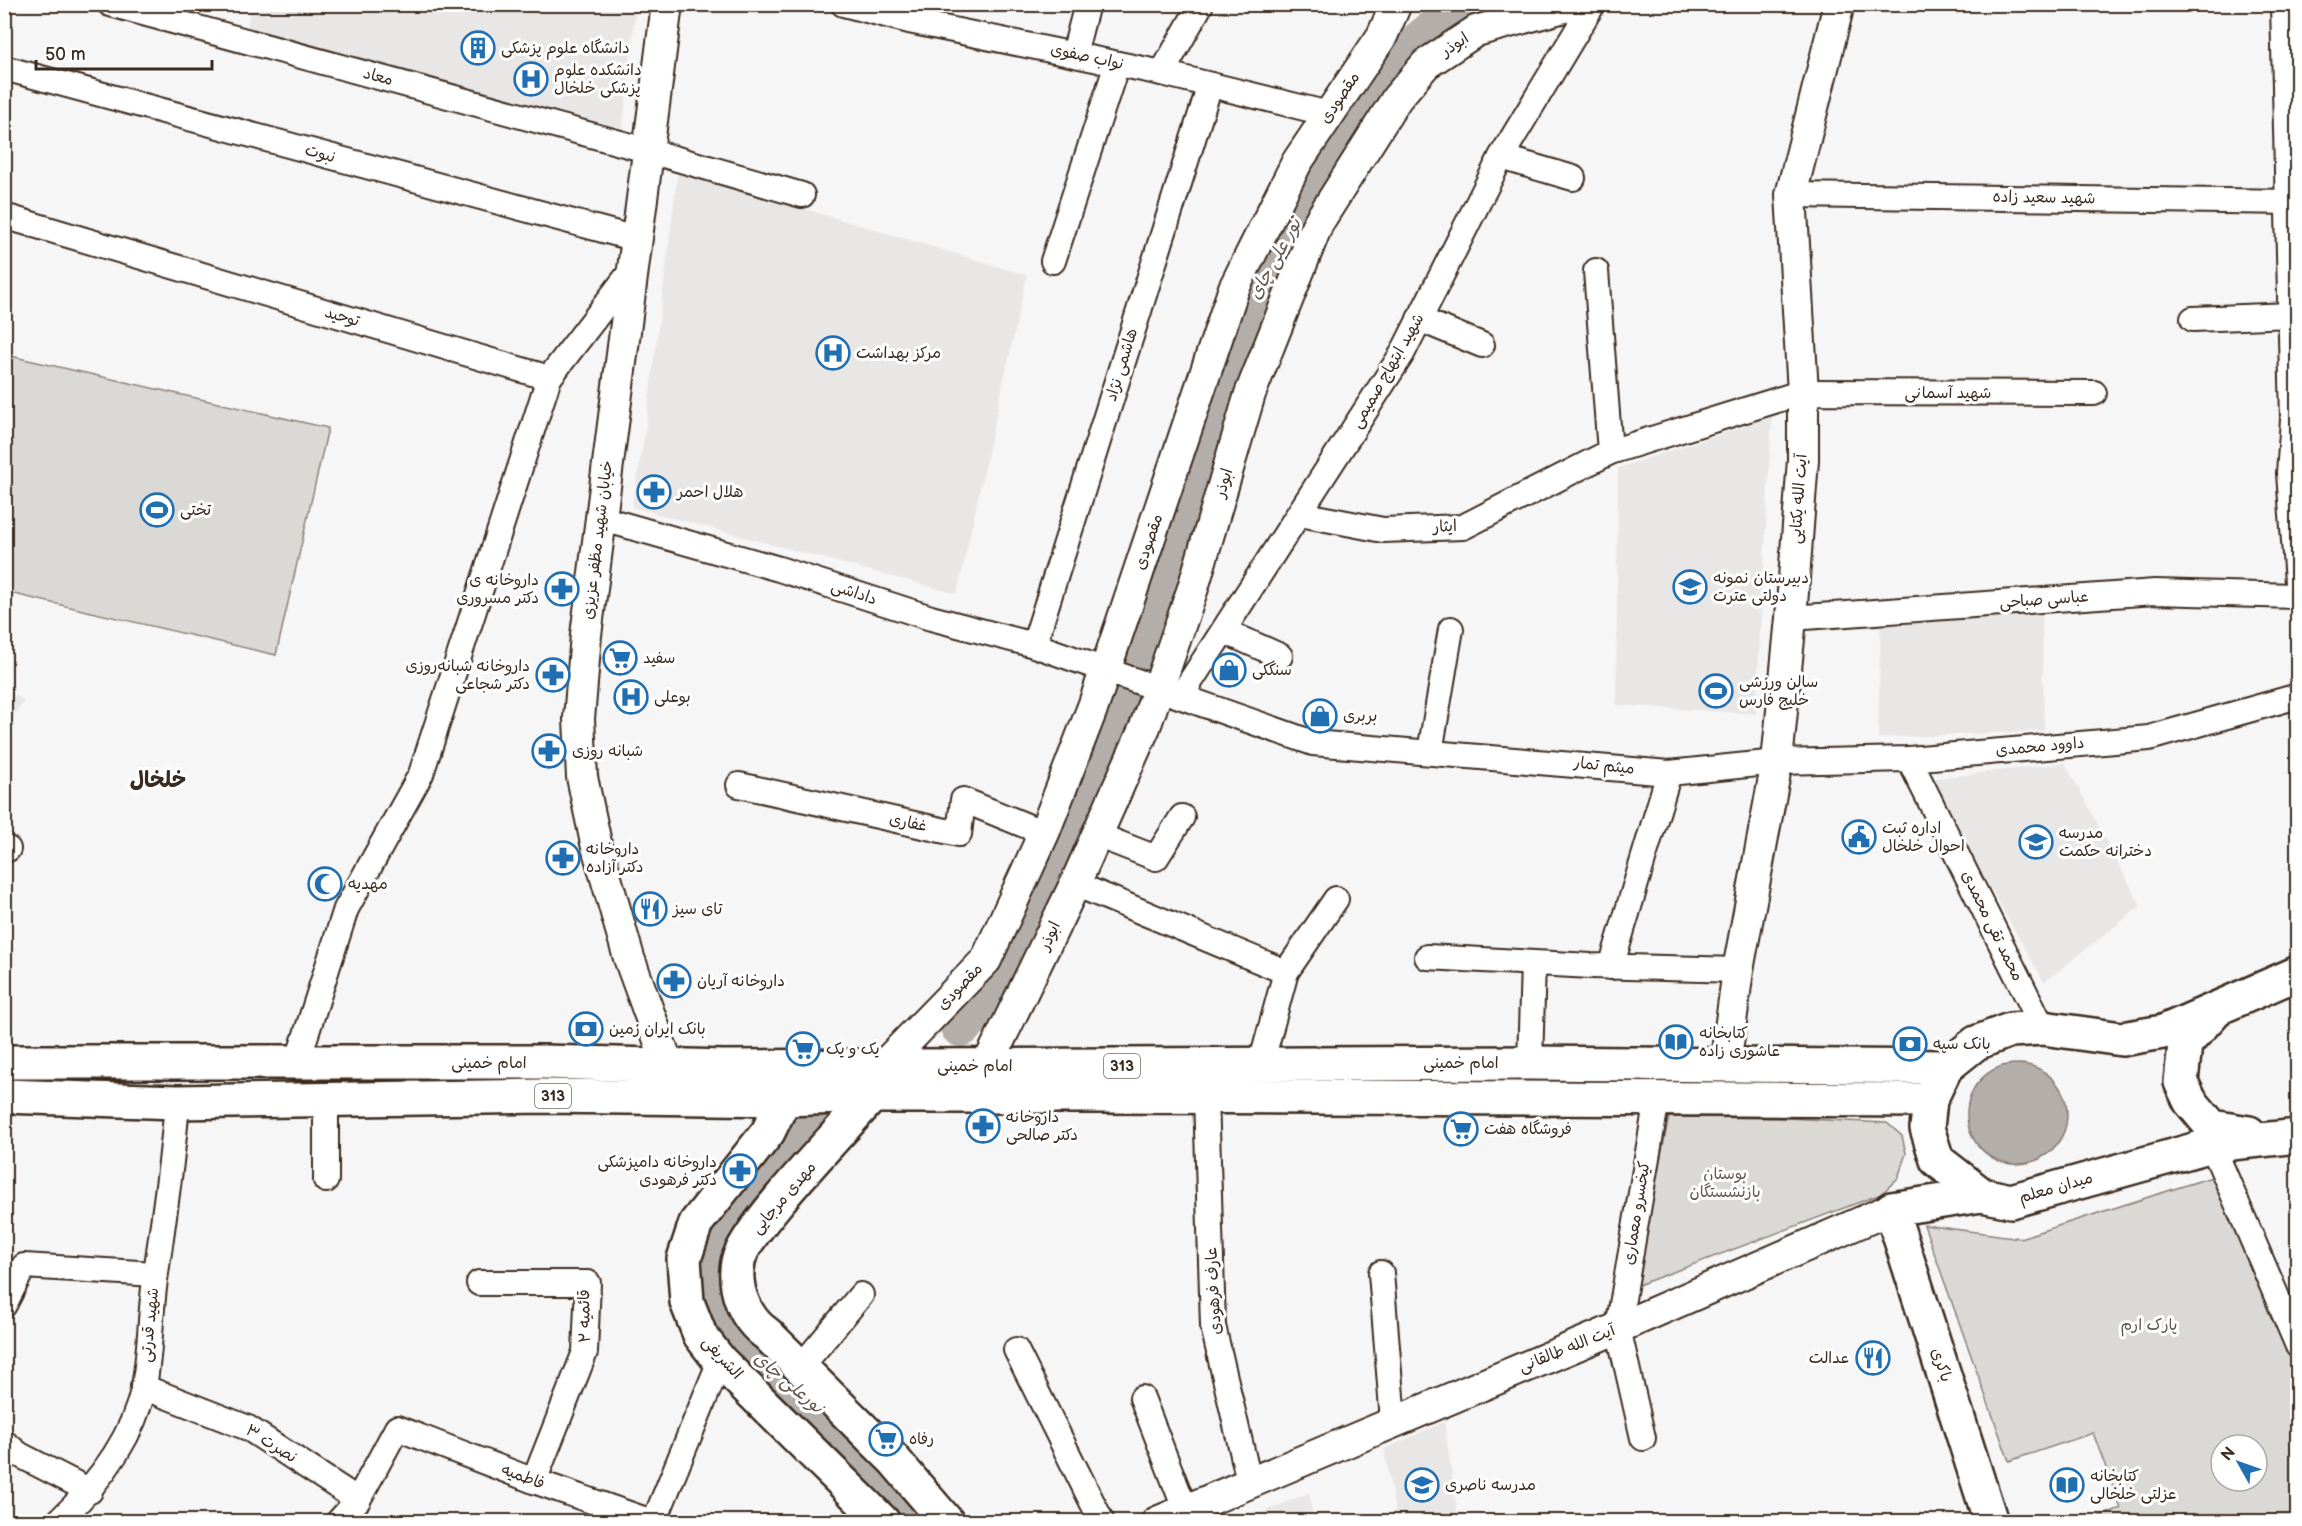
<svg xmlns="http://www.w3.org/2000/svg" width="2302" height="1526" font-family="'Balsamiq Sans','Playpen Sans Arabic',sans-serif">
<style>
.built{fill:#e9e7e6}
.green{fill:#dbd9d6;stroke:#8b827a;stroke-width:1.5;fill-rule:evenodd}
.water{fill:#b4aeaa;stroke:#847972;stroke-width:1.5}
.lines{fill:none;stroke-linecap:round;stroke-linejoin:round}
.river{stroke:#b4aeaa;stroke-width:42}
.minor-casing{stroke:#3b2a1e;stroke-width:28}
.tertiary-casing{stroke:#3b2a1e;stroke-width:34}
.secondary-casing{stroke:#3b2a1e;stroke-width:38}
.primary-casing{stroke:#3b2a1e;stroke-width:38}
.minor{stroke:#fff;stroke-width:24}
.tertiary{stroke:#fff;stroke-width:30}
.secondary{stroke:#fff;stroke-width:33}
.primary{stroke:#fff;stroke-width:33}
.labels{text-anchor:middle;dominant-baseline:central;stroke-width:6;stroke-linejoin:round;paint-order:stroke}
.shield{fill:#fff;stroke:#766a62;stroke-width:1.5}
.shield-label{font-size:15px;font-weight:bold;fill:#3b2a1e}
.street-label{font-size:16px;fill:#3b2a1e;stroke:#fff}
.poi-label{font-size:16px;fill:#3b2a1e;stroke:#fff;text-anchor:start}
.park-label{font-size:16px;fill:#63564c;stroke:#fff}
.water-label{font-size:18px;font-style:italic;fill:#65584f;stroke:#fff}
.district-label{font-size:22px;font-weight:bold;fill:#3b2a1e;stroke:#fff}
</style>
<rect width="100%" height="100%" fill="#f7f6f6"/>
<filter id="ink" filterUnits="userSpaceOnUse"><feTurbulence type="fractalNoise" baseFrequency=".0167" numOctaves="2"/><feDisplacementMap in="SourceGraphic" scale="12" xChannelSelector="R" yChannelSelector="G"/><feConvolveMatrix kernelMatrix="1 2 1 2 8 2 1 2 1" color-interpolation-filters="sRGB"/></filter>
<g filter="url(#ink)">
<g class="built">
<path d="M 251,5 L 636,5 L 623,128 L 247,29 Z"/>
<path d="M 678,171 L 1027,275 L 957,594 L 632,507 L 645,431 Z"/>
<path d="M 1772,417 L 1756,714 L 1616,705 L 1618,468 Z"/>
<path d="M 1881,596 L 2042,607 L 2044,731 L 1878,738 Z"/>
<path d="M 5,688 L 24,701 L 5,727 Z"/>
<path d="M 2065,763 L 2141,906 L 2044,982 L 1928,779 Z"/>
<path d="M 1444,1422 L 1459,1521 L 1397,1521 L 1384,1449 Z"/>
<path d="M 1309,1493 L 1314,1521 L 1241,1521 Z"/>
</g>
<g class="green">
<path d="M 6,355 L 328,428 L 276,655 L 5,592 Z"/>
<path d="M 1669,1117 L 1785,1118 L 1887,1123 L 1902,1136 L 1906,1153 L 1898,1178 L 1881,1194 L 1633,1287 Z"/>
<path d="M 2218,1175 L 2297,1366 L 2297,1521 L 2087,1521 L 2121,1508 L 2093,1433 L 2009,1461 L 1924,1225 L 2020,1238 ZM 2221,1445 L 2257,1445 L 2257,1481 L 2221,1481 Z"/>
</g>
<circle class="water" cx="2017" cy="1114" r="50"/>
<g class="lines">
<g class="river">
<path d="M 1138,657 L 1173,564 L 1252,297 L 1380,75 L 1437,28 L 1498,4"/>
<path d="M 961,1026 L 1003,982 L 1090,787 L 1124,694"/>
<path d="M 816,1120 L 732,1212 L 712,1275 L 752,1356 L 846,1430 L 904,1522"/>
</g>
<defs>
<g id="minor">
<path d="M 110,4 L 646,150 L 802,195"/>
<path d="M 843,4 L 909,21 L 1162,73 L 1329,114"/>
<path d="M 2283,4 L 2293,420 L 2289,473 L 2298,596"/>
<path d="M 1074,54 L 1087,4"/>
<path d="M 4,68 L 636,239"/>
<path d="M 1162,73 L 1201,4"/>
<path d="M 1501,157 L 1573,178"/>
<path d="M 1791,195 L 2298,202"/>
<path d="M 4,216 L 549,378 L 632,270"/>
<path d="M 1053,261 L 1117,64"/>
<path d="M 1596,271 L 1610,452"/>
<path d="M 1419,319 L 1482,345"/>
<path d="M 2193,319 L 2291,315"/>
<path d="M 1300,514 L 1383,530 L 1463,527 L 1610,452 L 1803,392 L 2094,393"/>
<path d="M 600,518 L 779,569 L 931,618 L 1034,645 L 1313,743 L 1669,773 L 1777,762 L 1909,759 L 2149,738 L 2298,696"/>
<path d="M 1791,618 L 2155,592 L 2297,596"/>
<path d="M 1224,631 L 1280,656"/>
<path d="M 1034,645 L 1210,85"/>
<path d="M 1181,696 L 1402,354 L 1501,157 L 1593,4"/>
<path d="M 1430,752 L 1451,629"/>
<path d="M 1909,759 L 2043,1028"/>
<path d="M 739,785 L 959,834 L 963,800 L 1044,833"/>
<path d="M 1097,835 L 1156,858 L 1182,817"/>
<path d="M 4,847 L 8,849"/>
<path d="M 1075,884 L 1286,972"/>
<path d="M 1427,957 L 1591,966 L 1738,970"/>
<path d="M 1611,967 L 1669,773"/>
<path d="M 297,1063 L 346,909 L 421,774 L 549,378"/>
<path d="M 1530,1063 L 1533,963"/>
<path d="M 1261,1064 L 1286,972 L 1336,899"/>
<path d="M 1206,1096 L 1213,1326 L 1249,1481"/>
<path d="M 2212,1145 L 2298,1346"/>
<path d="M 326,1180 L 326,1097"/>
<path d="M 1381,1273 L 1393,1421"/>
<path d="M 479,1283 L 588,1283 L 585,1352 L 534,1481"/>
<path d="M 4,1305 L 24,1266 L 155,1274"/>
<path d="M 1016,1350 L 1102,1522"/>
<path d="M 800,1368 L 861,1295"/>
<path d="M 143,1387 L 248,1428 L 358,1500"/>
<path d="M 1142,1398 L 1185,1509"/>
<path d="M 1643,1438 L 1618,1328 L 1657,1099"/>
<path d="M 4,1442 L 20,1455 L 90,1491"/>
<path d="M 58,1522 C 97,1485 133,1440 144,1386 C 151,1349 150,1310 156,1273 C 164,1215 173,1159 177,1102"/>
<path d="M 338,1522 L 358,1500 L 397,1428 L 534,1481 L 652,1522"/>
<path d="M 654,1522 L 720,1361"/>
</g>
<g id="tertiary">
<path d="M 667,4 L 586,635 L 579,719 L 582,777 L 596,843 L 629,958 L 668,1065"/>
<path d="M 884,1065 L 986,960 L 1044,833 L 1094,704 L 1234,288 L 1297,162 L 1382,36 L 1396,4"/>
<path d="M 987,1066 L 1075,884 L 1145,727 L 1193,588 L 1250,394 L 1318,223 L 1397,98 L 1426,64 L 1476,31 L 1575,4"/>
<path d="M 1725,1066 L 1738,970 L 1777,762 L 1791,618 L 1803,460 L 1803,392 L 1791,195 L 1839,4"/>
<path d="M 1157,1522 L 1618,1328 L 1891,1209"/>
</g>
<g id="secondary">
<path d="M 872,1096 C 846,1126 743,1231 738,1262 C 733,1289 745,1319 767,1334 L 894,1460 L 947,1522"/>
<path d="M 784,1099 L 768,1132 L 696,1223 L 684,1259 L 687,1302 L 700,1335 L 720,1361 L 883,1522"/>
<path d="M 1982,1195 L 1891,1209 L 1991,1522"/>
</g>
<g id="primary">
<path d="M 2298,973 L 2163,1032 L 2122,1039 L 2043,1028 L 2010,1030 L 1976,1043 L 1946,1067 L 1930,1100 L 1927,1128 L 1937,1160 L 1982,1195 L 2011,1201 L 2212,1145 L 2298,1136"/>
<path d="M 2213,1013 L 2185,1044 L 2181,1082 L 2190,1101 L 2212,1127 L 2249,1133"/>
<path d="M 4,1062 L 544,1062 L 724,1067 L 1530,1063 L 1946,1067"/>
<path d="M 4,1096 L 177,1102 L 543,1096 L 784,1099 L 872,1096 L 1102,1096 L 1930,1100"/>
</g>
</defs>
<use href="#minor" class="minor-casing"/>
<use href="#tertiary" class="tertiary-casing"/>
<use href="#secondary" class="secondary-casing"/>
<use href="#primary" class="primary-casing"/>
<use href="#minor" class="minor"/>
<use href="#tertiary" class="tertiary"/>
<use href="#secondary" class="secondary"/>
<use href="#primary" class="primary"/>
</g>
</g>
<defs>
<symbol id="building-ring" viewBox="-11 -11 22 22"><circle r="9.5" fill="#fff" stroke="#1f6fb2" stroke-width="1.5"/><path d="M-4-6H4V6H1V3H-1V6H-4ZM-2.5-4.3h1.7v1.8h-1.7ZM.8-4.3h1.7v1.8H.8ZM-2.5-1h1.7V.8h-1.7ZM.8-1h1.7V.8H.8Z" fill="#1f6fb2"/></symbol>
<symbol id="hospital-ring" viewBox="-11 -11 22 22"><circle r="9.5" fill="#fff" stroke="#1f6fb2" stroke-width="1.5"/><path d="M-5-5h3v3.5h4V-5h3V5h-3V1.5h-4V5h-3Z" fill="#1f6fb2"/></symbol>
<symbol id="pharmacy-ring" viewBox="-11 -11 22 22"><circle r="9.5" fill="#fff" stroke="#1f6fb2" stroke-width="1.5"/><path d="M-2-6h4v4h4v4h-4v4h-4v-4h-4v-4h4Z" fill="#1f6fb2"/></symbol>
<symbol id="stadium-ring" viewBox="-11 -11 22 22"><circle r="9.5" fill="#fff" stroke="#1f6fb2" stroke-width="1.5"/><path d="M0-5a6.5 5 0 1 0 0 10a6.5 5 0 1 0 0-10ZM-3.5-1.8h7v3.6h-7Z" fill="#1f6fb2"/></symbol>
<symbol id="school-ring" viewBox="-11 -11 22 22"><circle r="9.5" fill="#fff" stroke="#1f6fb2" stroke-width="1.5"/><path d="M0-5L7-2L0 1L-7-2ZM-4 1L0 2.5L4 1V4Q0 6-4 4Z" fill="#1f6fb2"/></symbol>
<symbol id="supermarket-ring" viewBox="-11 -11 22 22"><circle r="9.5" fill="#fff" stroke="#1f6fb2" stroke-width="1.5"/><path d="M-6-5.5h2.5l.6 2H6L4.5 2H-2.5L-4.4-4H-6ZM-1.5 3.2a1.3 1.3 0 1 0 .1 0ZM3 3.2a1.3 1.3 0 1 0 .1 0Z" fill="#1f6fb2"/></symbol>
<symbol id="shop-ring" viewBox="-11 -11 22 22"><circle r="9.5" fill="#fff" stroke="#1f6fb2" stroke-width="1.5"/><path d="M-5-2.5h2.3a2.7 3.5 0 0 1 5.4 0H5L5.5 6h-11ZM-1.5-2.5h3a1.5 2.3 0 0 0-3 0Z" fill="#1f6fb2"/></symbol>
<symbol id="civic-ring" viewBox="-11 -11 22 22"><circle r="9.5" fill="#fff" stroke="#1f6fb2" stroke-width="1.5"/><path d="M-.6-6.5H3V-4.5H.6V-3L4-1V1h2V6H-6V1h2V-1L-.6-3ZM-1.2 2.5V6h2.4V2.5Z" fill="#1f6fb2"/></symbol>
<symbol id="mosque-ring" viewBox="-11 -11 22 22"><circle r="9.5" fill="#fff" stroke="#1f6fb2" stroke-width="1.5"/><path d="M3.5-4.9A6 6 0 1 0 3.5 4.9A5 5 0 1 1 3.5-4.9Z" fill="#1f6fb2"/></symbol>
<symbol id="restaurant-ring" viewBox="-11 -11 22 22"><circle r="9.5" fill="#fff" stroke="#1f6fb2" stroke-width="1.5"/><path d="M-5-6h1v4h1v-4h1v4h1v-4h1v5L-1.5 .5V6h-2V.5L-5-1ZM5-6V6H3V1.5H1.5Q1.5-4 5-6Z" fill="#1f6fb2"/></symbol>
<symbol id="bank-ring" viewBox="-11 -11 22 22"><circle r="9.5" fill="#fff" stroke="#1f6fb2" stroke-width="1.5"/><path d="M-6-4H6V4H-6ZM0-2.3a2.3 2.3 0 1 0 0 4.6a2.3 2.3 0 1 0 0-4.6Z" fill="#1f6fb2"/></symbol>
<symbol id="library-ring" viewBox="-11 -11 22 22"><circle r="9.5" fill="#fff" stroke="#1f6fb2" stroke-width="1.5"/><path d="M-6-4Q-3-5.5-.7-3.5V5Q-3 3-6 4ZM6-4Q3-5.5 .7-3.5V5Q3 3 6 4Z" fill="#1f6fb2"/></symbol>
</defs>
<g fill-rule="evenodd">
<use href="#building-ring" x="459" y="29" width="38" height="38"/>
<use href="#hospital-ring" x="512" y="60" width="38" height="38"/>
<use href="#hospital-ring" x="814" y="334" width="38" height="38"/>
<use href="#pharmacy-ring" x="635" y="473" width="38" height="38"/>
<use href="#stadium-ring" x="138" y="491" width="38" height="38"/>
<use href="#school-ring" x="1671" y="568" width="38" height="38"/>
<use href="#pharmacy-ring" x="543" y="570" width="38" height="38"/>
<use href="#supermarket-ring" x="601" y="639" width="38" height="38"/>
<use href="#shop-ring" x="1210" y="651" width="38" height="38"/>
<use href="#pharmacy-ring" x="534" y="656" width="38" height="38"/>
<use href="#stadium-ring" x="1697" y="672" width="38" height="38"/>
<use href="#hospital-ring" x="612" y="678" width="38" height="38"/>
<use href="#shop-ring" x="1301" y="697" width="38" height="38"/>
<use href="#pharmacy-ring" x="530" y="732" width="38" height="38"/>
<use href="#civic-ring" x="1840" y="818" width="38" height="38"/>
<use href="#school-ring" x="2017" y="823" width="38" height="38"/>
<use href="#pharmacy-ring" x="544" y="839" width="38" height="38"/>
<use href="#mosque-ring" x="306" y="865" width="38" height="38"/>
<use href="#restaurant-ring" x="631" y="890" width="38" height="38"/>
<use href="#pharmacy-ring" x="655" y="962" width="38" height="38"/>
<use href="#bank-ring" x="567" y="1010" width="38" height="38"/>
<use href="#library-ring" x="1657" y="1023" width="38" height="38"/>
<use href="#bank-ring" x="1891" y="1025" width="38" height="38"/>
<use href="#supermarket-ring" x="784" y="1030" width="38" height="38"/>
<use href="#pharmacy-ring" x="964" y="1107" width="38" height="38"/>
<use href="#supermarket-ring" x="1442" y="1110" width="38" height="38"/>
<use href="#pharmacy-ring" x="721" y="1152" width="38" height="38"/>
<use href="#restaurant-ring" x="1854" y="1339" width="38" height="38"/>
<use href="#supermarket-ring" x="867" y="1420" width="38" height="38"/>
<use href="#school-ring" x="1403" y="1466" width="38" height="38"/>
<use href="#library-ring" x="2048" y="1466" width="38" height="38"/>
</g>
<g class="labels">
<g class="shield">
<rect x="1104" y="1054" width="36" height="24" rx="4.5"/>
<rect x="535" y="1084" width="36" height="24" rx="4.5"/>
</g>
<g class="shield-label">
<text x="1122" y="1066">313</text>
<text x="553" y="1096">313</text>
</g>
<g class="street-label">
<text transform="translate(1455 45) rotate(-33)">ابوذر</text>
<text transform="translate(1087 57) rotate(12)">نواب صفوی</text>
<text transform="translate(378 77) rotate(15)">معاد</text>
<text transform="translate(1340 98) rotate(-56)">مقصودی</text>
<text transform="translate(320 154) rotate(15)">نبوت</text>
<text transform="translate(2044 198) rotate(1)">شهید سعید زاده</text>
<text transform="translate(342 317) rotate(17)">توحید</text>
<text transform="translate(1122 365) rotate(-73)">هاشمی نژاد</text>
<text transform="translate(1388 371) rotate(-60)">شهید ابتهاج صمیمی</text>
<text x="1948" y="393">شهید آسمانی</text>
<text transform="translate(1224 483) rotate(-73)">ابوذر</text>
<text transform="translate(1799 499) rotate(-86)">آیت الله یکتایی</text>
<text transform="translate(1445 527) rotate(-3)">ایثار</text>
<text transform="translate(598 540) rotate(-83)">خیابان شهید مظفر عزیزی</text>
<text transform="translate(1149 542) rotate(-71)">مقصودی</text>
<text transform="translate(854 593) rotate(18)">داداشی</text>
<text transform="translate(2044 600) rotate(-4)">عباسی صباحی</text>
<text transform="translate(2040 747) rotate(-5)">داوود محمدی</text>
<text transform="translate(1604 766) rotate(6)">میثم تمار</text>
<text transform="translate(908 823) rotate(12)">غفاری</text>
<text transform="translate(1992 926) rotate(64)">محمد تقی محمدی</text>
<text transform="translate(1050 936) rotate(-65)">ابوذر</text>
<text transform="translate(960 987) rotate(-46)">مقصودی</text>
<text x="489" y="1063">امام خمینی</text>
<text x="1461" y="1063">امام خمینی</text>
<text x="975" y="1066">امام خمینی</text>
<text transform="translate(2056 1188) rotate(-16)">میدان معلم</text>
<text transform="translate(784 1198) rotate(-49)">مهدی مرجایی</text>
<text transform="translate(1637 1213) rotate(-81)">کیخسرو معماری</text>
<text transform="translate(1214 1291) rotate(-93)">عارف فرهودی</text>
<text transform="translate(585 1316) rotate(-91)">قائمیه ۲</text>
<text transform="translate(150 1325) rotate(-84)">شهید قدرتی</text>
<text transform="translate(1567 1349) rotate(-22)">آیت الله طالقانی</text>
<text transform="translate(722 1358) rotate(48)">الشریفی</text>
<text transform="translate(1941 1365) rotate(72)">باکری</text>
<text transform="translate(271 1444) rotate(32)">نصرت ۳</text>
<text transform="translate(523 1477) rotate(21)">فاطمیه</text>
</g>
<g class="poi-label">
<text x="501" y="48">دانشگاه علوم پزشکی</text>
<text x="554" y="70">دانشکده علوم<tspan x="554" dy="18">پزشکی خلخال</tspan></text>
<text x="856" y="353">مرکز بهداشت</text>
<text x="677" y="492">هلال احمر</text>
<text x="180" y="510">تختی</text>
<text x="1713" y="578">دبیرستان نمونه<tspan x="1713" dy="18">دولتی عترت</tspan></text>
<text x="539" y="580" text-anchor="end">داروخانه ی<tspan x="539" dy="18">دکتر مسروری</tspan></text>
<text x="643" y="658">سفید</text>
<text x="530" y="666" text-anchor="end">داروخانه شبانه‌روزی<tspan x="530" dy="18">دکتر شجاعی</tspan></text>
<text x="1252" y="670">سنگکی</text>
<text x="1739" y="682">سالن ورزشی<tspan x="1739" dy="18">خلیج فارس</tspan></text>
<text x="654" y="697">بوعلی</text>
<text x="1343" y="716">بربری</text>
<text x="572" y="751">شبانه روزی</text>
<text x="1882" y="828">اداره ثبت<tspan x="1882" dy="18">احوال خلخال</tspan></text>
<text x="2059" y="833">مدرسه<tspan x="2059" dy="18">دخترانه حکمت</tspan></text>
<text x="586" y="849">داروخانه<tspan x="586" dy="18">دکتر آزاده</tspan></text>
<text x="348" y="884">مهدیه</text>
<text x="673" y="909">تای سیز</text>
<text x="697" y="981">داروخانه آریان</text>
<text x="609" y="1029">بانک ایران زمین</text>
<text x="1699" y="1033">کتابخانه<tspan x="1699" dy="18">عاشوری زاده</tspan></text>
<text x="1933" y="1044">بانک سپه</text>
<text x="826" y="1049">یک و یک</text>
<text x="1006" y="1117">داروخانه<tspan x="1006" dy="18">دکتر صالحی</tspan></text>
<text x="1484" y="1129">فروشگاه هفت</text>
<text x="717" y="1162" text-anchor="end">داروخانه دامپزشکی<tspan x="717" dy="18">دکتر فرهودی</tspan></text>
<text x="1850" y="1358" text-anchor="end">عدالت</text>
<text x="909" y="1439">رفاه</text>
<text x="2090" y="1476">کتابخانه<tspan x="2090" dy="18">عزلتی خلخالی</tspan></text>
<text x="1445" y="1485">مدرسه ناصری</text>
</g>
<g class="park-label">
<text x="1725" y="1174">بوستان<tspan x="1725" dy="18">بازنشستگان</tspan></text>
<text x="2149" y="1325">پارک ارم</text>
</g>
<g class="water-label">
<text transform="translate(1275 259) rotate(-61)">نور علی چای</text>
<text transform="translate(789 1383) rotate(40)">نورعلی چای</text>
</g>
<g class="district-label">
<text x="158" y="780">خلخال</text>
</g>
</g>
<rect width="2302" height="1526" fill="none" stroke="#fff" stroke-width="24"/>
<rect x="12" y="12" width="2278" height="1502" fill="none" stroke="#3b2a1e" stroke-width="2" filter="url(#ink)"/>
<g transform="translate(2239 1463) rotate(310)"><circle r="28" fill="#ffffff" stroke="#b1aaa5" stroke-width="1.5"/>
<path d="M0-4.5L10 22L0 15L-10 22Z" fill="#1f6fb2"/>
<text y="-9" font-size="16" font-weight="bold" text-anchor="middle" fill="#3b2a1e">N</text>
</g>
<path d="M36 60v9h176v-9" fill="none" stroke="#3b2a1e" stroke-width="3"/>
<text x="45" y="60" font-size="18" fill="#3b2a1e" stroke="#ffffff" stroke-width="4.5" paint-order="stroke">50 m</text>
</svg>
